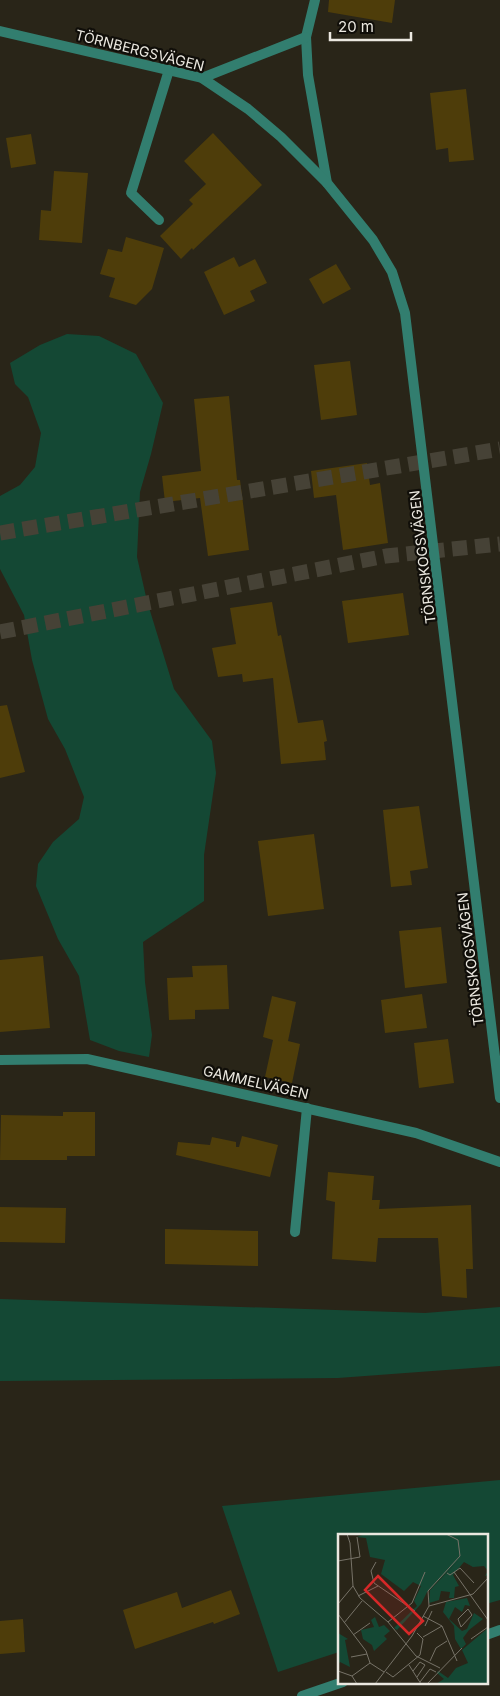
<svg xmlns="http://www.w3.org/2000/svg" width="500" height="1696" font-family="Inter,sans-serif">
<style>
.green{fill:#144834}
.building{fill:#4e3d0a}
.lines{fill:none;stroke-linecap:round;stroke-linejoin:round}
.motorway-tunnel{stroke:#464236;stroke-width:15;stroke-dasharray:15 8;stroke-linecap:butt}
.service{stroke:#327e6f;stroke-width:10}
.minor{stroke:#327e6f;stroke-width:10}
.tertiary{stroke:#327e6f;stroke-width:10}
.labels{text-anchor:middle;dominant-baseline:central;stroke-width:4.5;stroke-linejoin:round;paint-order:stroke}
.street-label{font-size:14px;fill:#ebe8e0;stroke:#100e09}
.inset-road{fill:none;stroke:#777368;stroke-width:1}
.view{fill:#d62828;fill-opacity:0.15;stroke:#d62828;stroke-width:2.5}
.inset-edge{fill:none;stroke:#ebe8e0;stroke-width:2.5}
</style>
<rect width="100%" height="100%" fill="#292518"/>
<g class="green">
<path d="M 67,334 L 99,336 L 136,354 L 163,403 L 151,454 L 140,492 L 137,557 L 147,601 L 174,689 L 212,741 L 216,773 L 204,855 L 204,901 L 143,942 L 145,982 L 152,1035 L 149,1057 L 119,1051 L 90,1040 L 79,976 L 58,939 L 36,886 L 38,864 L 53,842 L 79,819 L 84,797 L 65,749 L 48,719 L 32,660 L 24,615 L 0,569 L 0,496 L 20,485 L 35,467 L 41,433 L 28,397 L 15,384 L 10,363 L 40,345 Z"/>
<path d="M 0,1299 L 425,1313 L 500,1307 L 500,1366 L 338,1378 L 0,1381 Z"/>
<path d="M 500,1480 L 500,1600 L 486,1604 L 486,1535 L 339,1535 L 339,1652 L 278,1672 L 222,1506 Z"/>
</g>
<g class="building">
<path d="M 329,0 L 395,0 L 392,23 L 328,12 Z"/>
<path d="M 466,89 L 474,160 L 449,162 L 448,148 L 436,150 L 430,93 Z"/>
<path d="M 213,133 L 262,185 L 193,250 L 192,248 L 181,259 L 160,236 L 193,204 L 189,200 L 206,184 L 184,161 Z"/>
<path d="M 31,134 L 36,164 L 11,168 L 6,138 Z"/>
<path d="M 54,171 L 88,173 L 82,243 L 39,240 L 41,210 L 51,211 Z"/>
<path d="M 126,237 L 164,248 L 152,289 L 136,305 L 109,297 L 115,278 L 100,274 L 108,249 L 122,252 Z"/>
<path d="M 234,257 L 239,267 L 255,259 L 267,283 L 250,291 L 255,301 L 224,315 L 204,272 Z"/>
<path d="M 336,264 L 351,289 L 323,304 L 309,279 Z"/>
<path d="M 350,361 L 357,415 L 321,420 L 314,365 Z"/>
<path d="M 229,396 L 237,480 L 240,480 L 249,550 L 208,556 L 200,498 L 165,502 L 162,476 L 201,471 L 194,399 Z"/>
<path d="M 367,463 L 370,485 L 380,483 L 388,543 L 343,550 L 336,495 L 314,498 L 311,471 Z"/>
<path d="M 403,593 L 409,635 L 348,643 L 342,601 Z"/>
<path d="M 272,602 L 278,636 L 281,635 L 298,723 L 323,720 L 327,741 L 324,742 L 326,760 L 281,764 L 273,678 L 243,682 L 242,674 L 218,677 L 212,648 L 236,644 L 230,608 Z"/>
<path d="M 7,705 L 25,772 L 0,778 L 0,706 Z"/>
<path d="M 419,806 L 428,868 L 410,871 L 412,885 L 391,887 L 383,810 Z"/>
<path d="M 314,834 L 324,909 L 268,916 L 258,841 Z"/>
<path d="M 441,927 L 447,983 L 405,988 L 399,931 Z"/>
<path d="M 43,956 L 50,1028 L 0,1032 L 0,960 Z"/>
<path d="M 227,965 L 229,1009 L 195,1010 L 195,1019 L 169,1020 L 167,978 L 193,977 L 192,966 Z"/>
<path d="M 422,994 L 427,1028 L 385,1033 L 381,1000 Z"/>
<path d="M 272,996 L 296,1002 L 288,1041 L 300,1044 L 292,1083 L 265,1077 L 273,1040 L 263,1037 Z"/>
<path d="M 448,1039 L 454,1083 L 419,1088 L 414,1043 Z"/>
<path d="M 63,1112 L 95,1112 L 95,1156 L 67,1156 L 67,1160 L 0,1160 L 1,1115 L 63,1116 Z"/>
<path d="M 242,1136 L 278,1145 L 270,1177 L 176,1155 L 178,1142 L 210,1145 L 212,1137 L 236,1142 L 236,1147 L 239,1147 Z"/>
<path d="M 328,1172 L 374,1176 L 372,1200 L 380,1200 L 379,1209 L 471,1205 L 473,1269 L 466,1269 L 467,1298 L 442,1296 L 438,1238 L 378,1238 L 376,1262 L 332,1259 L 335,1202 L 326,1200 Z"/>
<path d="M 0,1207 L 66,1208 L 65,1243 L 0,1242 Z"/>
<path d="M 165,1229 L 258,1231 L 258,1266 L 165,1264 Z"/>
<path d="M 231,1590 L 240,1614 L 214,1624 L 213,1622 L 135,1649 L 123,1610 L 177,1592 L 182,1608 Z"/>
<path d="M 23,1619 L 25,1652 L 0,1654 L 0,1621 Z"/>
</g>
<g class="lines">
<g class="motorway-tunnel">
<path d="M 0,533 L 500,449"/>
<path d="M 0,632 L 386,556 L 500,544"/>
</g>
<g class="service">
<path d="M 159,220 L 131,193 L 169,70"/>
<path d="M 295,1232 L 307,1108"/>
</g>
<g class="minor">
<path d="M 315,0 L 306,37 L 308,75 L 327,183 L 373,240 L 392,272 L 405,313 L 500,1098"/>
<path d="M 0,31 L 202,78 L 248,109 L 281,137 L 327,183"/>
<path d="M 202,78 L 306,37"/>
<path d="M 0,1060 L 87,1059 L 416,1133 L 500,1162"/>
</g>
<g class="tertiary">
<path d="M 486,1635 L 500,1630"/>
<path d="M 302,1696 L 343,1682"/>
</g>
</g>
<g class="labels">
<g class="street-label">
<text transform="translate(140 50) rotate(14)">TÖRNBERGSVÄGEN</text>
<text transform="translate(422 557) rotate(-97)">TÖRNSKOGSVÄGEN</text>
<text transform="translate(470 959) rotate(-97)">TÖRNSKOGSVÄGEN</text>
<text transform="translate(256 1082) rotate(13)">GAMMELVÄGEN</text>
</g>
</g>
<g transform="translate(338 1534)">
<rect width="150" height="150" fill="#292518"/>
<path d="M 27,0 L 150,0 L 150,41 L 147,42 L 150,37 L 146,32 L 135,33 L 126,28 L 115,41 L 121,52 L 117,53 L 116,64 L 111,64 L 112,58 L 103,57 L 101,66 L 91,69 L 92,56 L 121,26 L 89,58 L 83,70 L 59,96 L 56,94 L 79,72 L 76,67 L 83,52 L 75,48 L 66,57 L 43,40 L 47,26 L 32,23 L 28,4 L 19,3 ZM 129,64 L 132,72 L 127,71 L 124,78 L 117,73 L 111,85 L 124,97 L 129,95 L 136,79 L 145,85 L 131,96 L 125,104 L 128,110 L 123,115 L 117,105 L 116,92 L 105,78 L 108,68 ZM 37,83 L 41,93 L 46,91 L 52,97 L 46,102 L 49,105 L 36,117 L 34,111 L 25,105 L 23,96 L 36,93 L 33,86 ZM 150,94 L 150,150 L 98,150 L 106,145 L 99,139 L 100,137 L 110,144 L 118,134 L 130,129 L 124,116 ZM 0,99 L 10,105 L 7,106 L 12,133 L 2,128 L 0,131 Z" fill="#144834"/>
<path class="inset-road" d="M 9,0 L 12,9 L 15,52 L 22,64 L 50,88 L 78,122 L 102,134M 0,27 L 22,23 L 19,3M 0,27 L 0,46M 38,28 L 33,37 L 36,49 L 77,77M 116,38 L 150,86M 109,39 L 112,41 L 122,34 L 136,49M 20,62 L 40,52M 0,70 L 15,52M 91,72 L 90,57 L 122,22 L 120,6 L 108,0M 130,75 L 134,81 L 123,93 L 120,85 ZM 0,80 L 28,117 L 32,129 L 46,138M 85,82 L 104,92 L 119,127M 50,88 L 74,69 L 87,38M 6,89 L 24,67M 87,92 L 94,77M 15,101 L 32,89M 85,103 L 104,92M 133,105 L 150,93M 13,123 L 29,120M 92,127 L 98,114 L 109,107M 71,131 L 83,150M 0,137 L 14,142 L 19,150M 75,137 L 82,128 L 87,131 L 79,143M 48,138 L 55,143 L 82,121 L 85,105 L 79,99M 14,142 L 32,129M 82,148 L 92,135 L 98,138M 37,150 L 74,102 L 91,72 L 135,60 L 150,44M 89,150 L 124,114"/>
<path class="view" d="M 40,42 L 85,87 L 71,100 L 27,56 Z"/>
<rect width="150" height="150" class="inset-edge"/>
</g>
<path d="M330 32v8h81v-8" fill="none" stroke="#ebe8e0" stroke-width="2.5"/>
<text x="338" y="32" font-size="15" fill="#ebe8e0" stroke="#100e09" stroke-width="4" paint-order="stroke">20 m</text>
</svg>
